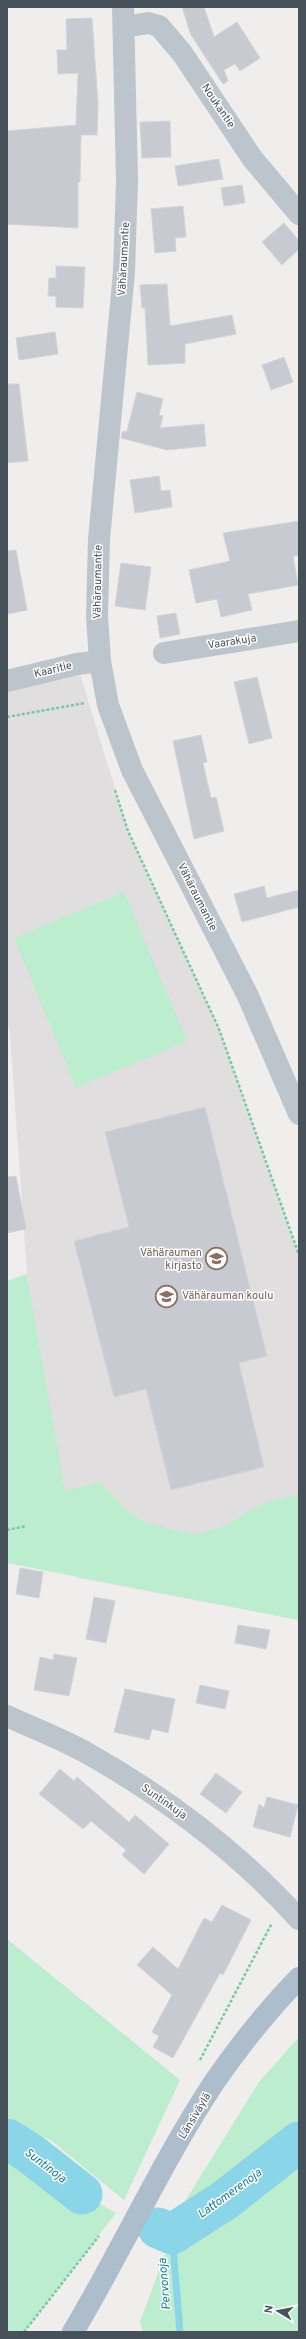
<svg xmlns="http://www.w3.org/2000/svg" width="306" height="2339" font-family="Overpass,sans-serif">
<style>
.education{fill:#e1dedf}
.green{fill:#bcedcf}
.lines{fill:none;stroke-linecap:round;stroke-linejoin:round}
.stream{stroke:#8bd5e9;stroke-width:7}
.river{stroke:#8bd5e9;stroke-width:41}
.building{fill:#c7cad0;stroke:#d2d4d9}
.path{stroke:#76caa1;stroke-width:2.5;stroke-dasharray:3 2;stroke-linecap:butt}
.minor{stroke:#bcc5cc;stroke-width:22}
.major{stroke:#aebdcc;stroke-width:22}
.labels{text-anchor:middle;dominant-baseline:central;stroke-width:3;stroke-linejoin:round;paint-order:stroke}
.street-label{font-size:11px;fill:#46515a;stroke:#fff}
.education-label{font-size:11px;fill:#785e54;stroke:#fff;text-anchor:end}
.water-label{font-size:12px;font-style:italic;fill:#107e9c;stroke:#fff}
</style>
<rect width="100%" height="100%" fill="#f0eded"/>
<path class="education" d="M 77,664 L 128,831 L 219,1029 L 299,1256 L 299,1620 L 79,1578 L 27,1274 L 10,1035 L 7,1019 L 7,680 Z"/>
<g class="green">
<path d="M 124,892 L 187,1041 L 76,1088 L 14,938 Z"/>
<path d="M 27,1274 L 65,1491 L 100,1482 L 128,1512 L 148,1523 L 196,1535 L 224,1526 L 261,1504 L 280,1498 L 299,1495 L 299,1620 L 7,1563 L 7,1281 Z"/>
<path d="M 7,1939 L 180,2080 L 124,2200 L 53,2142 L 7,2117 Z"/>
<path d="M 299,2037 L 299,2332 L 143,2332 L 140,2322 L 184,2203 L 259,2082 Z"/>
<path d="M 7,2139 L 31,2154 L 82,2194 L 116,2213 L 24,2332 L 7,2332 Z"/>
</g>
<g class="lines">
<path class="stream" d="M 172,2234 L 180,2332"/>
<g class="river">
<path d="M 7,2139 L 31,2154 L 82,2194"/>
<path d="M 158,2228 L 172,2234 L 225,2200 L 299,2142"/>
</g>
</g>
<g class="building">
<path d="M 182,7 L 204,7 L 214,37 L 237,22 L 260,58 L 240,71 L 235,64 L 224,70 L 228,81 L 223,84 L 191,35 Z"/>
<path d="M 92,18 L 98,104 L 97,135 L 81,135 L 80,182 L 78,182 L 78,228 L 7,224 L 7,131 L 76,125 L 78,73 L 58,74 L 57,50 L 67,50 L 66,19 Z"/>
<path d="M 170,121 L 171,157 L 142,158 L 140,122 Z"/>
<path d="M 219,159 L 223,179 L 178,186 L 175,166 Z"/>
<path d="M 242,185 L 245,203 L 224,206 L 221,188 Z"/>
<path d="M 183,206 L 186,237 L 175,238 L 176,251 L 155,253 L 151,209 Z"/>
<path d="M 284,223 L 299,241 L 299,249 L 282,265 L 262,242 Z"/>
<path d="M 56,266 L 85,267 L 83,308 L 56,307 L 56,296 L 48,296 L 49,278 L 56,278 Z"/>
<path d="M 167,284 L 170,326 L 232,315 L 236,334 L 185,344 L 185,363 L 148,365 L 145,308 L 142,308 L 140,285 Z"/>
<path d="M 55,332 L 58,354 L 19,360 L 16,338 Z"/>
<path d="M 284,357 L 293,382 L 271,390 L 262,365 Z"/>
<path d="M 7,384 L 19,384 L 28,461 L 7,463 Z"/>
<path d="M 137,392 L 163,399 L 159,415 L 163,416 L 160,428 L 204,424 L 206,446 L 167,450 L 121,438 L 122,432 L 127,431 Z"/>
<path d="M 159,476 L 161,491 L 170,490 L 172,507 L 135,513 L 130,480 Z"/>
<path d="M 299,521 L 299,555 L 293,556 L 298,585 L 248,594 L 252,610 L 221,617 L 217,599 L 196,603 L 189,570 L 230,561 L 223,533 Z"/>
<path d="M 16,550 L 27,610 L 7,614 L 7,551 Z"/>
<path d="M 121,563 L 151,567 L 145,610 L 115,606 Z"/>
<path d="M 176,613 L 180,634 L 160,638 L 157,616 Z"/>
<path d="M 257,677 L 272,738 L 249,744 L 234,682 Z"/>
<path d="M 201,735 L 207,762 L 203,763 L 211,798 L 216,797 L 224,831 L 194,839 L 173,741 Z"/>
<path d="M 264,886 L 267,898 L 299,890 L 299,907 L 242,922 L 234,894 Z"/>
<path d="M 205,1107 L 267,1356 L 239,1363 L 264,1467 L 171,1490 L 146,1389 L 114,1397 L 74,1241 L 129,1227 L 105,1132 Z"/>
<path d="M 16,1176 L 26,1229 L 7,1233 L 7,1177 Z"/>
<path d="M 20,1568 L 43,1572 L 39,1598 L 16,1594 Z"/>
<path d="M 94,1597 L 115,1601 L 106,1643 L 86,1639 Z"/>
<path d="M 238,1625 L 270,1630 L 266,1649 L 235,1643 Z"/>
<path d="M 54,1654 L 77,1658 L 69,1696 L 34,1690 L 40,1657 L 53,1660 Z"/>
<path d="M 200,1685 L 229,1691 L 225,1709 L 196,1703 Z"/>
<path d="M 125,1689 L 175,1699 L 168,1733 L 152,1729 L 149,1740 L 114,1732 Z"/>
<path d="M 60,1769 L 74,1781 L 77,1777 L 129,1822 L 135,1815 L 169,1844 L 144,1874 L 122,1855 L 126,1850 L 91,1821 L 83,1829 L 39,1794 Z"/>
<path d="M 216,1773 L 242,1792 L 226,1813 L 200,1794 Z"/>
<path d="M 267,1797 L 298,1805 L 290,1837 L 253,1827 L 259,1804 L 264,1808 Z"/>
<path d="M 222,1905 L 251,1920 L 223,1975 L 220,1973 L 173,2058 L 153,2047 L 159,2036 L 152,2032 L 172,1995 L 137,1965 L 153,1947 L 178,1969 L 204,1918 L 212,1922 Z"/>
</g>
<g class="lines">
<g class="path">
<path d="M 7,717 L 85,703"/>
<path d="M 115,790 L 128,831 L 219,1029 L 299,1255"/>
<path d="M 7,1530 L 26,1526"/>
<path d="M 200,2060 L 272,1923"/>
<path d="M 24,2332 L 99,2236"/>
</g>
<g class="minor">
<path d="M 123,7 L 127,181 L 124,272 L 99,539 L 97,616 L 100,661 L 108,705 L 132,770 L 248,996 L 299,1114"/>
<path d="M 124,27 L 148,23 L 159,26 L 182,53 L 252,158 L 299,214"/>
<path d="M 164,653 L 299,631"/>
<path d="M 7,681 L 77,664 L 100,661"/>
<path d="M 7,1716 C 33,1728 62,1739 87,1753 C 165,1797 238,1852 299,1919"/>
</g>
<path class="major" d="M 73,2332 C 122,2250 162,2161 215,2081 C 240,2045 269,2009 299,1978"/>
</g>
<defs>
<symbol id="school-ring" viewBox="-11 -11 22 22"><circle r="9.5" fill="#fff" stroke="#8d6e63" stroke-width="1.5"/><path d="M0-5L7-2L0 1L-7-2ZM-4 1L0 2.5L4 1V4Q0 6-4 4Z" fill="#8d6e63"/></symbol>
</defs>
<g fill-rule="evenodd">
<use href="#school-ring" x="204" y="1246" width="25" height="25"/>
<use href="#school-ring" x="154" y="1284" width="25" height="25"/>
</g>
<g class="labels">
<g class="street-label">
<text transform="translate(218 106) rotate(56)">Noukantie</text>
<text transform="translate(124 259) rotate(-87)">Vähäraumantie</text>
<text transform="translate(98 582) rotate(-89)">Vähäraumantie</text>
<text transform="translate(232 642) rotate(-9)">Vaarakuja</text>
<text transform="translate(53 670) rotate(-14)">Kaaritie</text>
<text transform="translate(197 897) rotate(63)">Vähäraumantie</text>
<text transform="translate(164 1802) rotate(35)">Suntinkuja</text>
<text transform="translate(195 2116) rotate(-59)">Länsiväylä</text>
</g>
<g class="education-label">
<text x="202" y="1253">Vähärauman<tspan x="202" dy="13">kirjasto</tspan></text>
<text x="182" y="1296" text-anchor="start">Vähärauman koulu</text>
</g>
<g class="water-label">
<text transform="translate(45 2166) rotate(37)">Suntinoja</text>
<text transform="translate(230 2194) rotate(-36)">Lattomerenoja</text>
<text transform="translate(165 2284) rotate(-95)">Pervonoja</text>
</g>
</g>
<rect width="306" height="2339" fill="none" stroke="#46515a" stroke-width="16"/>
<g transform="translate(278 2311) rotate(280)" stroke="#ffffff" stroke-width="3" paint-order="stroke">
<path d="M0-3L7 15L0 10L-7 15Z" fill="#46515a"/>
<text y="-6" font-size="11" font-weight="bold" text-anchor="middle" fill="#46515a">N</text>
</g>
</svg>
